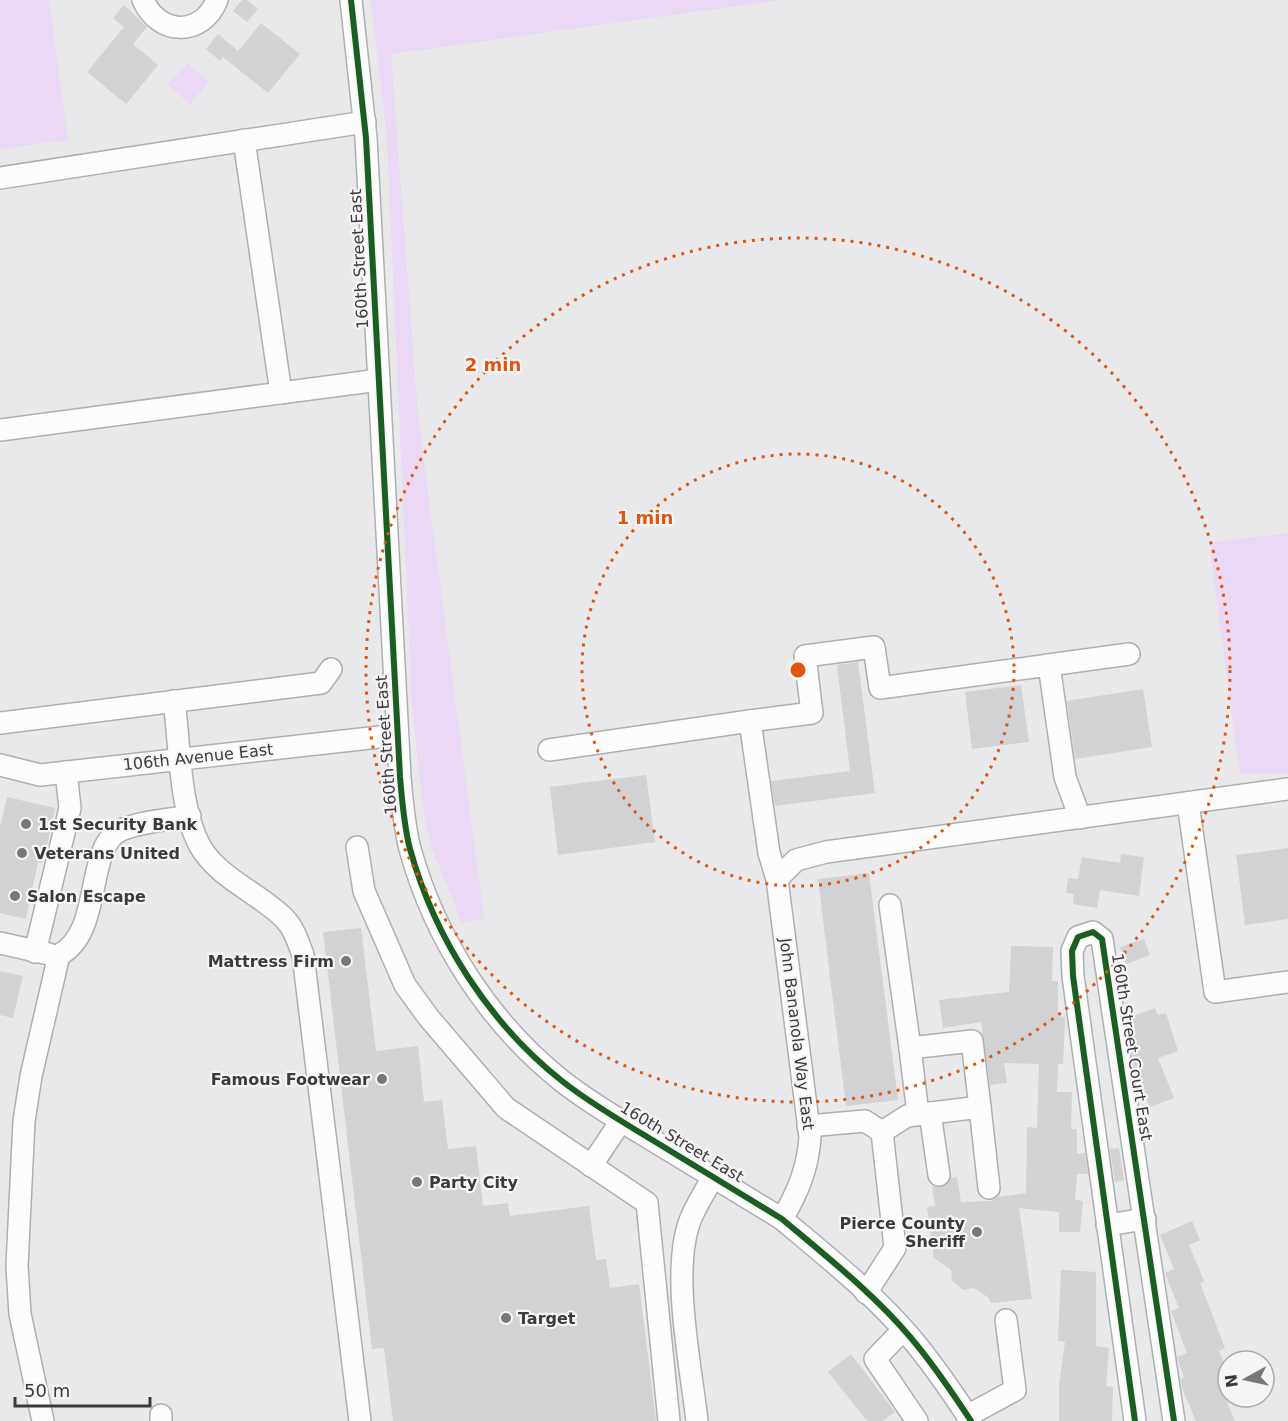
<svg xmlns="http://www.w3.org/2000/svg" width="1288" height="1421" font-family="'DejaVu Sans',sans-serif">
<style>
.green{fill:#ebd8f4}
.building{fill:#d2d1d3}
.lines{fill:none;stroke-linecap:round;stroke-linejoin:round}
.minor-casing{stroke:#afaeb0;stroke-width:24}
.minor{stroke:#fcfcfc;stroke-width:21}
.cycleway-casing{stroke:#f7f4f8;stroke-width:10}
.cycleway{stroke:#1b5e20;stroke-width:6}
.ring{fill:none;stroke:#df570e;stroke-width:3;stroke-dasharray:3 6}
.poi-dot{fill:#787779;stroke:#f7f4f8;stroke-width:2}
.labels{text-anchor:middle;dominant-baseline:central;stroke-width:4.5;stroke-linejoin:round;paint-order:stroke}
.street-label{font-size:16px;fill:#3b3a3c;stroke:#f7f4f8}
.poi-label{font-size:16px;font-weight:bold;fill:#3b3a3c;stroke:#f7f4f8;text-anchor:start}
.centre{fill:#df570e;stroke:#f7f4f8;stroke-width:3}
.ring-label{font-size:18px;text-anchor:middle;font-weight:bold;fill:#df570e;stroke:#f7f4f8;stroke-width:4.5;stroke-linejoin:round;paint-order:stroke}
</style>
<rect width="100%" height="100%" fill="#e9e8ea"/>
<g class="green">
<path d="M 0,0 L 49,0 L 68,140 L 0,149 Z"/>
<path d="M 371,0 L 781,0 L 391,54 L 418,416 L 484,918 L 462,923 L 431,846 L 423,809 L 412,706 L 387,138 Z"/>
<path d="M 187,63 L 209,82 L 190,104 L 168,85 Z"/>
<path d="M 1288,533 L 1288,773 L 1240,774 L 1209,543 Z"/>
</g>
<g class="building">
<path d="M 242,0 L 247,0 L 258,9 L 247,22 L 233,11 Z"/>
<path d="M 124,5 L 147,27 L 133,44 L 158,65 L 126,104 L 87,72 L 124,27 L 113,18 Z"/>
<path d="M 261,23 L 300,54 L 268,93 L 223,57 L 220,61 L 206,49 L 218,34 L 238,51 Z"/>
<path d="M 858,662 L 875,793 L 775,806 L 771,781 L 850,771 L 837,665 Z"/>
<path d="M 1021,685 L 1029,742 L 972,749 L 965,692 Z"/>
<path d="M 1143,689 L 1152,747 L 1075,759 L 1067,701 Z"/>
<path d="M 646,775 L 655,842 L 558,855 L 550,787 Z"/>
<path d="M 7,797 L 55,808 L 44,859 L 42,863 L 38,862 L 26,919 L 0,913 L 0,827 Z"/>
<path d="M 1288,848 L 1288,919 L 1245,925 L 1236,855 Z"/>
<path d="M 1121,854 L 1144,857 L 1139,896 L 1100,890 L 1097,908 L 1073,904 L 1074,894 L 1066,893 L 1068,878 L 1078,879 L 1082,857 L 1120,863 Z"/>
<path d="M 869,873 L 898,1100 L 846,1106 L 818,879 Z"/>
<path d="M 361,928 L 376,1051 L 418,1046 L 424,1102 L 442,1100 L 448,1149 L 476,1146 L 483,1206 L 508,1203 L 510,1216 L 589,1206 L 596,1260 L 606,1259 L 610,1288 L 639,1284 L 656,1421 L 393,1421 L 384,1348 L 372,1349 L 323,932 Z"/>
<path d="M 1144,939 L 1150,955 L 1126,964 L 1120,947 Z"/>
<path d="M 1011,946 L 1053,947 L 1052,981 L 1058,981 L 1058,1016 L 1065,1017 L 1063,1064 L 1058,1064 L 1057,1092 L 1072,1092 L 1071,1129 L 1077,1129 L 1077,1154 L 1085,1153 L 1088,1174 L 1077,1174 L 1075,1200 L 1083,1201 L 1080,1232 L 1059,1232 L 1059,1212 L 1019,1208 L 1032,1299 L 991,1303 L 989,1298 L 974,1288 L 963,1290 L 952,1281 L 951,1270 L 934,1258 L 927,1207 L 935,1206 L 932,1186 L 941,1187 L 947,1185 L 951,1178 L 957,1177 L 961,1202 L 991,1201 L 998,1197 L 1026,1193 L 1027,1127 L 1037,1128 L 1039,1064 L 1004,1063 L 1007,1083 L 990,1085 L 981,1022 L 943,1028 L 939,1000 L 1009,992 Z"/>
<path d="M 0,971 L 23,976 L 13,1018 L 0,1015 Z"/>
<path d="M 1155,1008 L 1158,1015 L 1166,1013 L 1178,1051 L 1158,1058 L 1174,1098 L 1150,1107 L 1134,1069 L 1127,1018 Z"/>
<path d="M 1119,1148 L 1124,1180 L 1115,1182 L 1110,1149 Z"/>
<path d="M 1192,1221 L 1200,1240 L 1189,1245 L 1204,1281 L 1200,1283 L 1225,1348 L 1219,1351 L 1228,1372 L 1228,1382 L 1220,1385 L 1235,1421 L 1196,1421 L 1182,1388 L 1181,1379 L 1184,1378 L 1177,1357 L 1187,1353 L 1171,1311 L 1179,1308 L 1165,1273 L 1174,1269 L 1160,1235 Z"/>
<path d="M 1061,1270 L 1096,1272 L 1096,1346 L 1109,1348 L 1106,1386 L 1113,1387 L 1112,1421 L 1059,1421 L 1059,1385 L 1065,1342 L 1058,1341 Z"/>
<path d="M 851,1354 L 895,1412 L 883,1421 L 867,1421 L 828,1372 Z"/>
</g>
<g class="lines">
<defs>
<g id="minor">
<path d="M 143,0 C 159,36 202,37 217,0"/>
<path d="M 351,0 L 366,138 L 400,777 C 402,801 404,826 410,849 C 435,939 489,1023 562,1081 C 591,1104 623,1122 654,1141 C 696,1167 739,1193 782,1219 C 826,1256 874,1294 911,1338 C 933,1364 952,1392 971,1421"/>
<path d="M 244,140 L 281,393"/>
<path d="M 0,178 L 365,122"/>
<path d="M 0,430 L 379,380"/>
<path d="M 1049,665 L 1129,654"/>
<path d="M 174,701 C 180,744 179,808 200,846 C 218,878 259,893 284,918 C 294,928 298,942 303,955 L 360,1421"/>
<path d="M 750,721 L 812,713 L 805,656 L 874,647 L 880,688 L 1049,665 L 1065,777 L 1080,818"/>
<path d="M 0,723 L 321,683 L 331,669"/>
<path d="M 549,750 L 750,721 L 769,853 L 777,879 L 810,1137 C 808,1168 798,1192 782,1219"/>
<path d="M 0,765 L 40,775 L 397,735"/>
<path d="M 1188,803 L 1215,992 L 1288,982"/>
<path d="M 357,847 L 364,891 L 405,985 L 429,1018 L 506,1108 L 647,1203 L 669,1421"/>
<path d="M 777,879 L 796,860 L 826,852 L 1288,789"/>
<path d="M 890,905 L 910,1048"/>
<path d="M 0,943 L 49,954"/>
<path d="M 35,952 L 70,808 L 66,772"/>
<path d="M 980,1107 L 989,1188"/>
<path d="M 930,1113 L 939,1175"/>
<path d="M 808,1126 L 865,1121 L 882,1132 L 895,1248 L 866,1293"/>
<path d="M 882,1132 L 907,1116 L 980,1107 L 972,1041 L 910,1048 L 918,1114"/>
<path d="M 591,1166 L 621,1121"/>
<path d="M 1107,1225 L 1145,1219"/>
<path d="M 903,1330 L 875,1359 L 917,1421"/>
<path d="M 161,1415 L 161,1421"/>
<path d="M 967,1416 L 1015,1390 L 1006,1320"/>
<path d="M 43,1421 L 20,1314 L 17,1266 L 24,1121 L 31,1076 L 59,955 C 104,932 84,847 121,830 C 142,821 168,820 190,816"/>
<path d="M 697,1421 C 691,1366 670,1269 691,1218 C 697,1204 706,1190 713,1177"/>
<path d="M 1135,1421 L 1073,976 L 1072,951 L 1078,937 L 1093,932 L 1102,939 L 1174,1421"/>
</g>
</defs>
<use href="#minor" class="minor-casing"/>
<use href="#minor" class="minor"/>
<defs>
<g id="cycleway">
<path d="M 351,0 L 366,138 L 400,777 C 402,801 404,826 410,849 C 435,939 489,1023 562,1081 C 591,1104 623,1122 654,1141 C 696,1167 739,1193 782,1219 C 826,1256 874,1294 911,1338 C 933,1364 952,1392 971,1421"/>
<path d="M 1135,1421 L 1073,976 L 1072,951 L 1078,937 L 1093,932 L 1102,939 L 1174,1421"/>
</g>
</defs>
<use href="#cycleway" class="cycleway-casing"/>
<use href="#cycleway" class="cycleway"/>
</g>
<g class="ring">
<circle cx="798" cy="670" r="216"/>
<circle cx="798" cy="670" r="432"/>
</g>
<g class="poi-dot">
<circle cx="26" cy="824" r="6"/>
<circle cx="22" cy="853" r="6"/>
<circle cx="15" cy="896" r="6"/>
<circle cx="346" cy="961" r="6"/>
<circle cx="382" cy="1079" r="6"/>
<circle cx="417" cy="1182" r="6"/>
<circle cx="977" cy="1232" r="6"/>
<circle cx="506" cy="1318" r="6"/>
</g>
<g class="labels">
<g class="street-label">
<text transform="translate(359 259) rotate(-93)">160th Street East</text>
<text transform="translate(386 745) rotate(-94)">160th Street East</text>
<text transform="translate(198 757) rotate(-6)">106th Avenue East</text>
<text transform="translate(797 1034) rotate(83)">John Bananola Way East</text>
<text transform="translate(1132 1047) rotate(81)">160th Street Court East</text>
<text transform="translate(682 1142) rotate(31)">160th Street East</text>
</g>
<g class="poi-label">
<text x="38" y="824">1st Security Bank</text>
<text x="34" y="853">Veterans United</text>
<text x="27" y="896">Salon Escape</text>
<text x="334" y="961" text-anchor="end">Mattress Firm</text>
<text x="370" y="1079" text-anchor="end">Famous Footwear</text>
<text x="429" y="1182">Party City</text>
<text x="965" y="1223" text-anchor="end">Pierce County<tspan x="965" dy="18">Sheriff</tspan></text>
<text x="518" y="1318">Target</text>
</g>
</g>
<circle cx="798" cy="670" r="9" class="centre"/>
<g class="ring-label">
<text x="493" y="371">2 min</text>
<text x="645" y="524">1 min</text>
</g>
<g transform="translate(1246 1379) rotate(262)"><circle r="28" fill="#f7f4f8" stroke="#acaaad" stroke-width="1.5"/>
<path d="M0-4.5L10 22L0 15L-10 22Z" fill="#787779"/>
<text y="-9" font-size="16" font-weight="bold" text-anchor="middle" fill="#3b3a3c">N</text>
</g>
<path d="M15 1397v9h135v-9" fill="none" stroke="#3b3a3c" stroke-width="3"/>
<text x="24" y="1397" font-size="18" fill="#3b3a3c" stroke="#f7f4f8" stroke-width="4.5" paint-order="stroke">50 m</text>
</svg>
